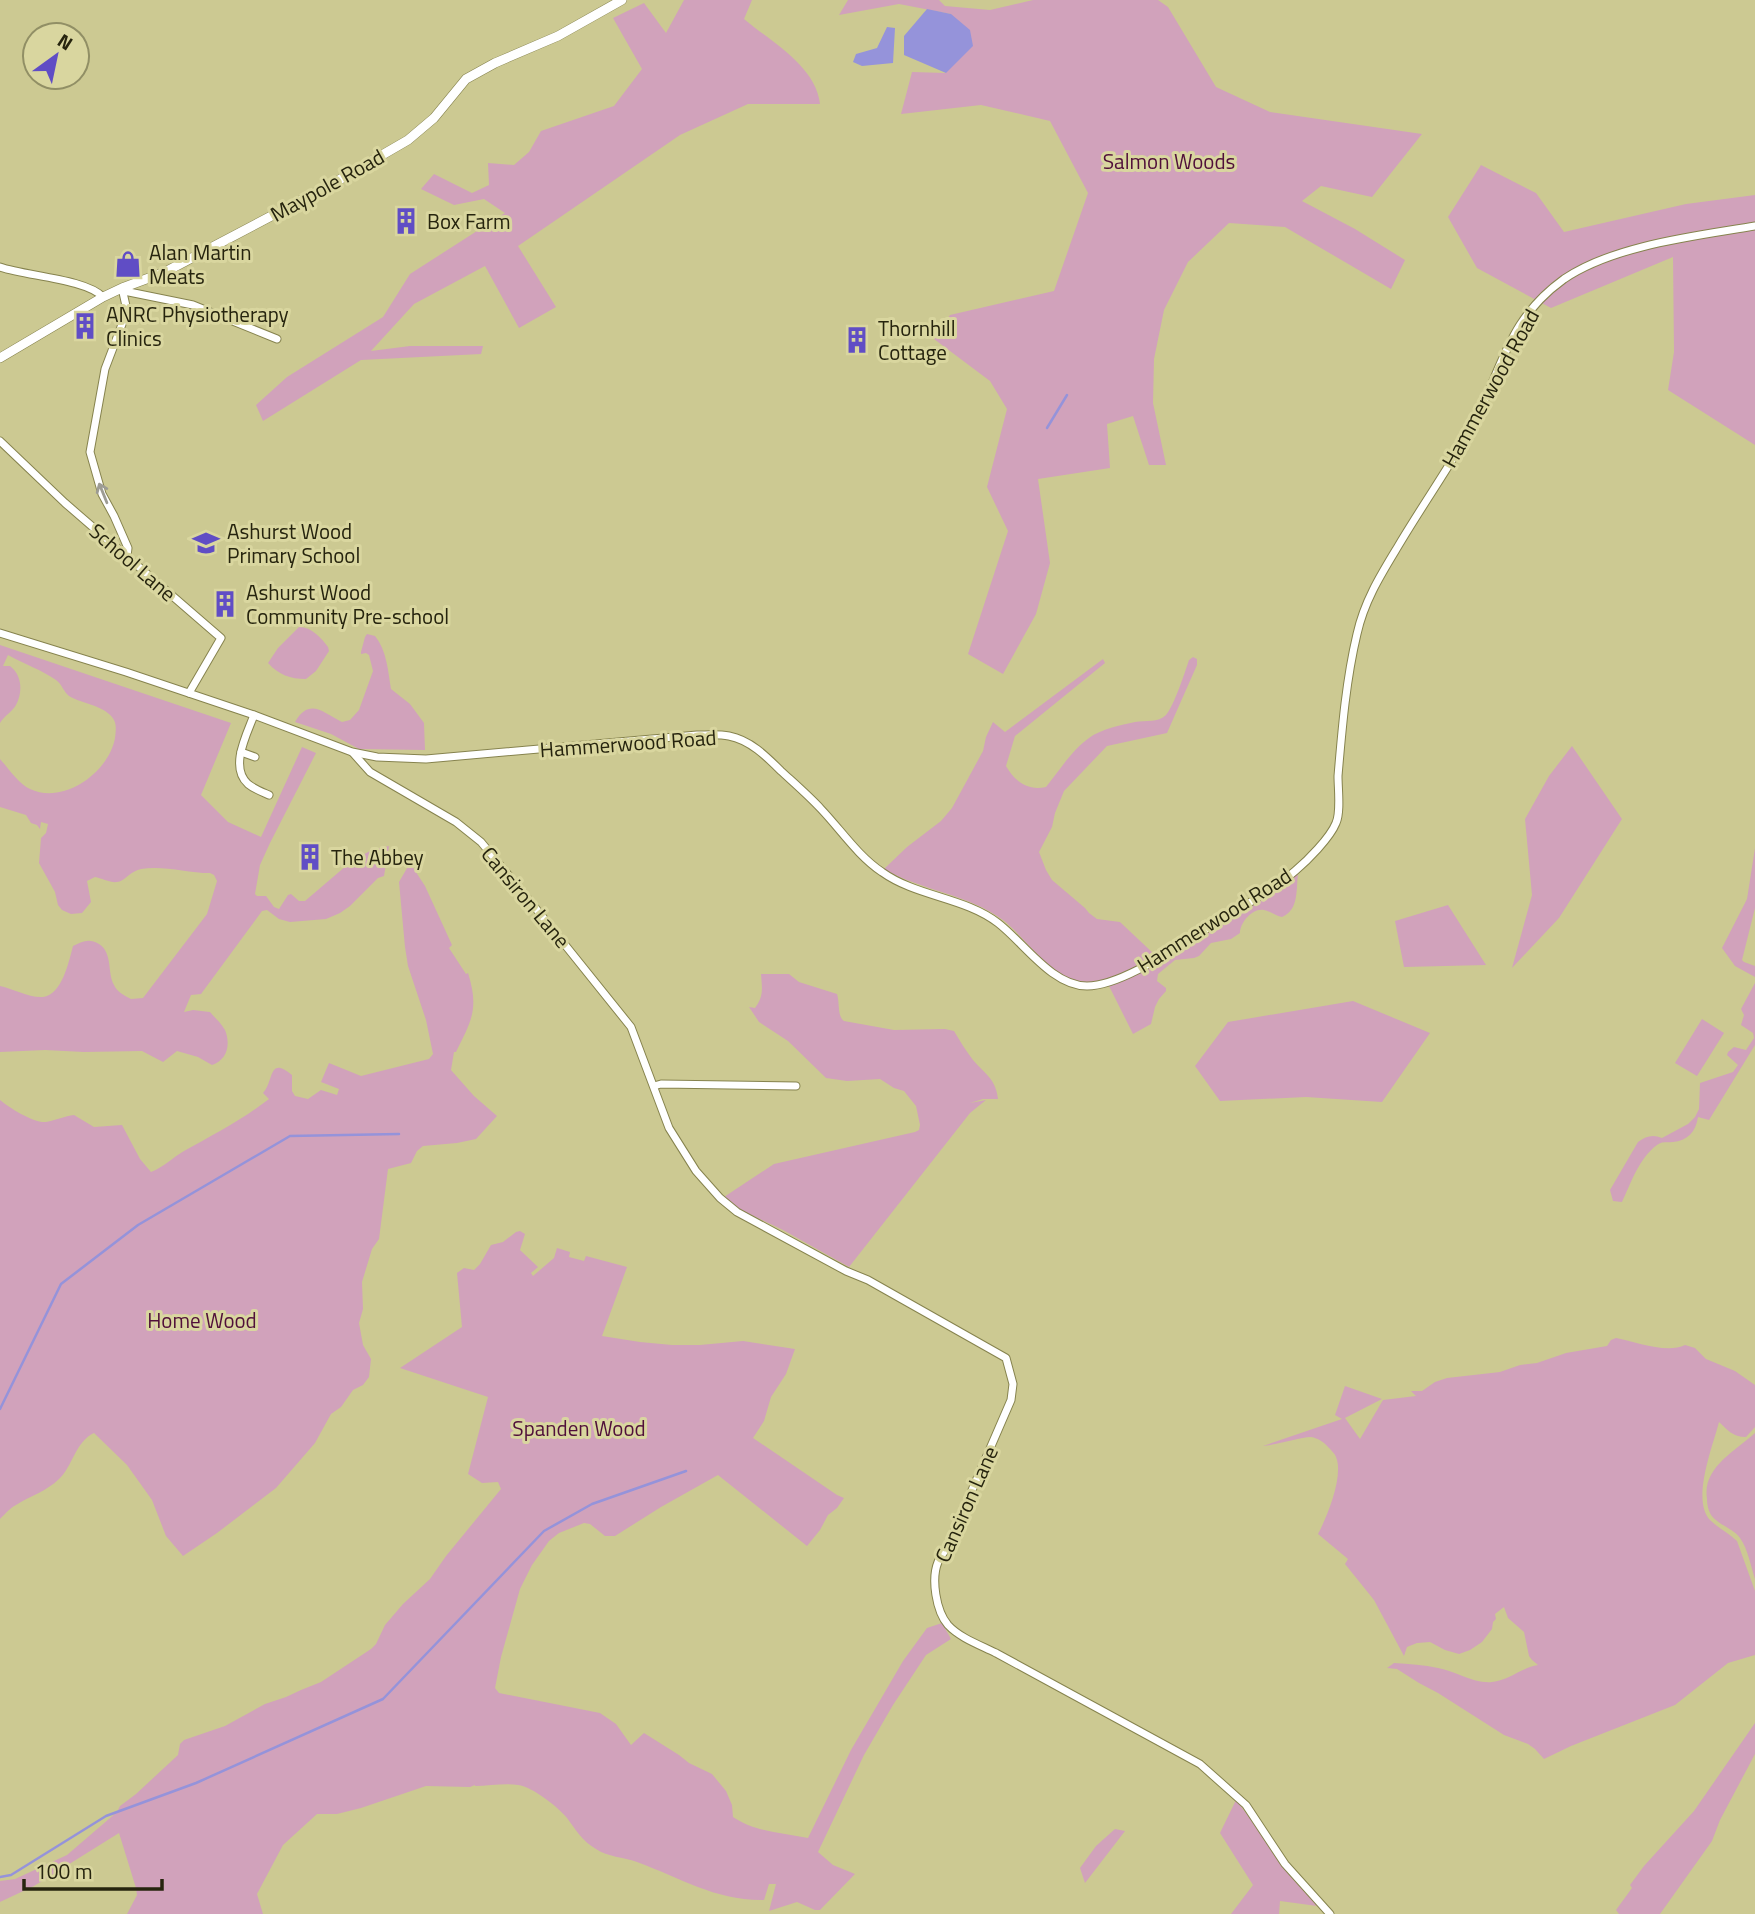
<svg xmlns="http://www.w3.org/2000/svg" width="1755" height="1914" font-family="'Titillium Web',sans-serif">
<style>
.green{fill:#d1a2bb}
.water{fill:#9593da}
.lines{fill:none;stroke-linecap:round;stroke-linejoin:round}
.stream{stroke:#9593da;stroke-width:2.5}
.minor-casing{stroke:#86834e;stroke-width:9}
.tertiary-casing{stroke:#86834e;stroke-width:10}
.minor{stroke:#fff;stroke-width:7}
.tertiary{stroke:#fff;stroke-width:9}
.oneway{stroke:#9d9c93}
.labels{text-anchor:middle;dominant-baseline:central;stroke-width:6;stroke-linejoin:round;paint-order:stroke}
.park-label{font-size:21px;fill:#500f3a;stroke:#d9d69f}
.street-label{font-size:21px;fill:#26240e;stroke:#d9d69f}
.poi-label{font-size:21px;fill:#26240e;stroke:#d9d69f;text-anchor:start}
</style>
<rect width="100%" height="100%" fill="#ccc992"/>
<g class="green">
<path d="M 684,0 L 752,0 L 744,19 C 771,42 816,66 820,104 L 748,104 L 680,135 L 518,246 L 556,307 L 519,328 L 485,266 L 414,304 L 371,351 L 410,346 L 483,346 L 481,354 L 361,360 L 263,421 L 256,405 L 287,377 L 383,317 L 410,274 L 505,213 L 484,199 L 454,205 L 421,189 L 434,174 L 472,193 L 489,185 L 488,163 L 514,165 L 529,152 L 541,131 L 614,106 L 642,69 L 613,18 L 644,3 L 666,33 Z"/>
<path d="M 848,0 L 939,0 L 945,6 L 990,10 L 1033,0 L 1158,0 L 1168,7 L 1216,87 L 1270,112 L 1422,134 L 1372,197 L 1321,186 L 1302,201 L 1355,229 L 1405,260 L 1391,289 L 1285,227 L 1229,223 L 1188,262 L 1164,310 L 1154,359 L 1153,403 L 1166,465 L 1149,465 L 1133,416 L 1107,424 L 1110,468 L 1038,479 L 1050,563 L 1036,614 L 1003,674 L 968,654 L 1008,531 L 987,487 L 1007,409 L 990,381 L 934,339 L 950,315 L 1054,291 L 1088,193 L 1050,121 L 981,105 L 901,114 L 912,72 L 946,73 L 951,14 L 899,4 L 839,15 Z"/>
<path d="M 1481,165 L 1536,193 L 1564,232 L 1686,204 L 1755,195 L 1755,445 L 1668,390 L 1674,352 L 1673,257 L 1551,308 L 1477,268 L 1448,217 Z"/>
<path d="M 299,627 C 312,627 321,638 328,647 L 329,651 L 316,671 L 306,679 C 290,679 279,675 268,663 L 278,648 Z"/>
<path d="M 367,634 L 375,636 C 387,651 388,671 391,689 L 410,704 L 424,723 L 425,750 L 359,749 L 331,734 L 295,722 C 310,697 323,713 342,722 L 350,720 L 359,710 L 373,671 L 369,655 L 366,653 L 361,654 L 361,652 L 365,637 Z"/>
<path d="M 0,645 L 231,723 L 201,795 L 228,822 L 261,837 L 302,747 L 316,753 L 270,843 L 260,865 L 255,894 L 257,896 L 266,896 L 274,907 L 279,909 L 288,895 L 291,894 L 299,901 L 305,901 L 353,860 L 372,850 L 389,846 L 384,876 L 378,878 L 350,906 L 340,913 L 326,919 L 290,922 L 279,919 L 267,910 L 262,911 L 201,994 L 191,995 L 184,1012 L 193,1010 L 210,1012 C 215,1018 221,1023 225,1030 C 231,1045 227,1060 212,1065 L 198,1057 L 177,1051 L 163,1062 L 142,1051 L 84,1052 L 45,1050 L 0,1052 L 0,986 C 14,989 29,998 43,997 C 62,995 69,961 73,946 C 83,941 89,938 99,944 C 113,953 107,972 114,985 C 117,992 125,996 131,999 L 143,998 L 207,914 L 217,881 L 214,875 L 210,873 C 187,873 163,865 141,869 C 130,871 124,882 117,882 C 111,883 101,878 95,877 L 87,881 L 91,902 L 82,913 L 71,914 L 62,910 L 58,905 L 55,892 L 39,863 L 41,838 L 46,833 L 48,824 L 41,822 L 40,829 L 37,825 L 31,823 L 26,815 L 0,807 L 0,759 C 8,768 19,784 30,789 C 64,805 109,772 115,738 C 116,730 117,723 112,717 C 102,705 83,704 69,696 C 63,691 62,684 56,680 C 42,670 24,664 8,655 L 3,666 L 10,666 C 22,675 23,692 16,705 C 12,712 4,716 0,723 Z"/>
<path d="M 1193,657 L 1197,659 L 1197,665 L 1167,733 L 1107,746 L 1064,791 L 1055,813 L 1052,827 L 1039,852 L 1046,870 L 1052,880 L 1085,908 L 1089,913 L 1097,919 L 1120,922 L 1154,954 L 1153,958 C 1132,968 1106,985 1082,982 C 1051,978 1026,938 1003,920 C 968,894 922,891 884,869 L 907,847 L 941,821 L 952,808 L 983,751 L 986,737 L 993,722 L 1005,732 L 1103,659 L 1105,663 L 1015,736 L 1006,766 C 1015,782 1028,791 1046,787 C 1059,771 1072,750 1089,738 C 1101,729 1121,725 1135,722 C 1146,720 1158,723 1166,715 C 1174,706 1185,672 1189,660 Z"/>
<path d="M 1572,746 L 1622,819 L 1559,918 L 1512,968 L 1532,895 L 1525,819 L 1549,776 Z"/>
<path d="M 1755,848 L 1755,908 L 1742,960 L 1744,962 L 1755,966 L 1755,977 L 1735,966 L 1722,948 L 1747,899 Z"/>
<path d="M 410,863 L 425,886 L 452,945 L 449,948 L 466,974 L 468,973 C 479,1008 472,1020 456,1052 L 454,1052 L 451,1070 L 474,1096 L 497,1116 L 476,1139 L 457,1143 L 423,1146 L 417,1151 L 411,1163 L 388,1169 L 379,1239 L 372,1249 L 362,1282 L 363,1309 L 359,1323 L 363,1345 L 371,1359 L 369,1377 L 363,1385 L 353,1390 L 341,1407 L 331,1414 L 315,1443 L 276,1488 L 217,1533 L 183,1556 L 166,1536 L 152,1500 L 127,1465 L 94,1433 C 75,1442 73,1466 59,1479 C 47,1491 30,1496 16,1505 C 10,1508 5,1514 0,1519 L 0,1100 C 10,1108 33,1123 46,1122 C 56,1120 65,1116 74,1115 L 94,1127 L 122,1125 L 140,1159 L 151,1172 C 164,1167 172,1158 184,1151 C 213,1135 242,1120 269,1099 L 263,1093 C 274,1082 268,1055 292,1075 L 292,1091 L 295,1096 L 308,1099 L 321,1090 L 337,1095 L 339,1089 L 321,1082 L 329,1063 L 361,1076 L 429,1059 L 433,1054 L 426,1020 L 408,966 L 405,947 L 399,882 Z"/>
<path d="M 1298,874 C 1296,890 1299,910 1282,917 C 1276,916 1270,911 1264,910 C 1252,908 1240,923 1240,933 L 1231,939 L 1211,943 L 1199,956 L 1194,958 L 1175,960 L 1158,974 L 1157,981 L 1166,988 L 1166,991 L 1159,999 L 1155,1007 L 1151,1024 L 1133,1034 L 1109,986 L 1141,972 L 1162,961 L 1208,931 L 1273,892 Z"/>
<path d="M 1448,905 L 1486,965 L 1404,967 L 1395,921 Z"/>
<path d="M 761,974 L 789,974 L 799,982 L 837,994 C 840,1003 837,1016 844,1021 L 894,1030 L 945,1029 L 954,1031 C 960,1041 966,1051 973,1060 C 985,1074 996,1079 998,1099 L 983,1099 L 970,1103 L 986,1100 L 970,1113 L 849,1267 L 783,1230 L 739,1209 L 724,1197 L 774,1164 L 915,1132 L 919,1130 L 920,1125 L 916,1106 L 904,1091 L 894,1088 L 880,1079 L 847,1081 L 826,1078 L 788,1041 L 759,1022 L 749,1007 L 755,1008 C 764,996 762,988 761,974 Z"/>
<path d="M 1755,983 L 1755,1045 L 1709,1120 L 1698,1117 C 1696,1132 1687,1141 1673,1142 C 1667,1143 1662,1141 1657,1145 C 1639,1158 1631,1183 1622,1202 L 1613,1201 L 1610,1190 L 1638,1142 C 1646,1136 1653,1134 1662,1138 L 1688,1124 L 1695,1117 L 1699,1109 L 1700,1083 L 1733,1072 L 1738,1065 L 1727,1055 L 1728,1052 L 1734,1047 L 1746,1050 L 1754,1038 L 1753,1033 L 1741,1025 L 1744,1015 L 1741,1009 Z"/>
<path d="M 1353,1001 L 1430,1033 L 1382,1102 L 1306,1097 L 1220,1101 L 1195,1066 L 1228,1022 Z"/>
<path d="M 1702,1019 L 1724,1033 L 1697,1076 L 1675,1063 Z"/>
<path d="M 520,1231 L 525,1234 L 520,1250 L 538,1267 L 531,1273 L 533,1276 L 554,1258 L 557,1248 L 570,1252 L 569,1257 L 584,1261 L 586,1256 L 627,1267 L 602,1336 L 640,1342 L 672,1345 L 700,1345 L 743,1341 L 795,1349 L 786,1374 L 771,1397 L 764,1421 L 753,1438 L 837,1495 L 844,1498 L 837,1508 L 828,1515 L 820,1530 L 807,1546 L 718,1475 L 661,1507 L 615,1536 L 605,1536 L 590,1524 L 584,1523 L 559,1533 L 549,1541 L 532,1565 L 520,1589 L 501,1657 L 495,1688 L 499,1693 L 600,1713 L 616,1724 L 631,1745 L 644,1733 L 679,1755 L 689,1763 L 712,1774 L 726,1791 L 732,1805 L 733,1817 C 755,1832 783,1833 808,1838 L 851,1750 L 903,1661 L 927,1628 L 942,1623 L 951,1639 L 926,1655 L 893,1705 L 864,1755 L 818,1852 L 833,1865 L 855,1874 L 820,1910 L 815,1910 L 797,1902 L 769,1911 L 776,1884 L 769,1884 L 764,1900 C 716,1901 681,1878 637,1862 C 623,1857 608,1857 596,1849 C 582,1841 576,1830 567,1818 C 558,1807 533,1787 518,1785 C 505,1783 489,1786 475,1786 L 475,1785 L 470,1787 L 426,1786 L 361,1808 L 337,1814 L 317,1814 L 283,1845 L 257,1894 L 263,1914 L 127,1914 L 137,1895 L 136,1888 L 119,1833 L 34,1886 L 0,1902 L 0,1881 L 15,1879 L 67,1855 L 117,1812 L 120,1806 L 136,1794 L 178,1755 L 180,1744 L 184,1740 L 225,1726 L 265,1704 L 286,1697 L 301,1690 L 321,1682 L 371,1649 L 376,1644 L 385,1625 L 403,1604 L 430,1579 L 446,1556 L 501,1489 L 498,1482 L 482,1483 L 468,1474 L 488,1397 L 400,1368 L 462,1327 L 457,1273 L 464,1268 L 474,1270 L 480,1264 L 491,1245 L 503,1242 L 516,1232 Z"/>
<path d="M 1616,1338 C 1636,1342 1667,1354 1685,1345 L 1695,1348 L 1706,1359 L 1735,1371 L 1755,1385 L 1755,1427 L 1746,1437 C 1732,1437 1728,1430 1719,1422 C 1713,1446 1691,1500 1710,1520 C 1718,1528 1729,1533 1737,1541 L 1755,1591 L 1755,1655 L 1728,1663 L 1675,1705 L 1571,1746 L 1544,1759 L 1535,1749 L 1528,1744 L 1504,1735 L 1438,1693 L 1419,1683 L 1397,1669 L 1387,1668 L 1394,1663 C 1409,1664 1424,1665 1438,1668 C 1456,1671 1474,1684 1492,1682 C 1509,1680 1521,1668 1538,1665 L 1532,1660 L 1529,1656 L 1524,1632 L 1508,1618 L 1504,1607 L 1495,1614 L 1496,1619 L 1493,1622 L 1492,1629 L 1482,1642 L 1470,1650 L 1459,1654 L 1445,1650 L 1430,1642 L 1417,1643 L 1407,1647 L 1404,1656 L 1374,1600 L 1345,1564 L 1348,1559 L 1318,1534 C 1327,1517 1344,1476 1336,1457 C 1335,1454 1331,1450 1329,1448 C 1325,1443 1318,1438 1311,1437 C 1300,1437 1277,1445 1263,1446 L 1342,1419 L 1335,1415 L 1345,1386 L 1382,1399 L 1345,1418 L 1360,1439 L 1383,1400 L 1416,1396 L 1411,1391 L 1422,1391 L 1435,1382 L 1447,1378 L 1500,1372 L 1520,1365 L 1537,1363 L 1566,1353 L 1607,1346 L 1611,1340 Z"/>
<path d="M 1755,1433 L 1755,1579 C 1751,1567 1748,1549 1740,1538 C 1733,1528 1718,1525 1711,1515 C 1708,1510 1707,1504 1707,1499 C 1702,1468 1734,1452 1755,1433 Z"/>
<path d="M 1755,1723 L 1755,1754 L 1720,1820 L 1712,1841 L 1660,1914 L 1619,1914 L 1616,1910 L 1632,1888 L 1630,1885 L 1644,1866 L 1694,1811 Z"/>
<path d="M 1236,1800 L 1317,1906 L 1280,1901 L 1279,1914 L 1231,1914 L 1253,1885 L 1220,1833 Z"/>
<path d="M 1115,1829 L 1125,1831 L 1085,1883 L 1080,1868 L 1096,1846 Z"/>
</g>
<g class="water">
<path d="M 927,9 L 951,14 L 970,30 L 973,46 L 946,73 L 904,55 L 904,36 Z"/>
<path d="M 887,27 L 895,28 L 893,63 L 862,66 L 853,62 L 856,54 L 877,48 Z"/>
</g>
<g class="lines">
<g class="stream">
<path d="M 1047,428 L 1067,395"/>
<path d="M 0,1409 L 61,1284 L 138,1225 L 290,1136 L 399,1134"/>
<path d="M 0,1877 L 11,1875 L 106,1816 L 196,1783 L 383,1699 L 544,1531 L 592,1504 L 686,1471"/>
</g>
<defs>
<g id="minor">
<path d="M 0,267 C 26,276 86,279 103,297"/>
<path d="M 122,288 L 126,306 L 124,319 L 105,369 L 90,452 L 102,494 L 114,516 L 128,548 L 127,556"/>
<path d="M 124,291 L 193,305 L 277,339"/>
<path d="M 0,441 L 65,503 L 221,638 L 189,693"/>
<path d="M 0,633 L 126,672 L 254,715 L 352,752 L 377,757 L 426,759 L 697,735 C 707,735 719,734 729,736 C 750,740 766,756 781,771 C 794,783 809,796 821,809 C 841,830 858,856 882,872 C 917,897 964,897 998,923 C 1024,943 1052,986 1087,986 C 1122,986 1178,946 1208,928 C 1237,909 1268,894 1295,871 C 1307,861 1330,838 1336,823 C 1341,812 1338,789 1338,776 C 1342,729 1346,680 1357,634 C 1364,602 1380,576 1397,548 C 1420,509 1446,472 1469,432 C 1489,398 1499,358 1520,325 C 1532,306 1546,292 1564,279 C 1614,245 1696,236 1755,226"/>
<path d="M 254,715 C 247,734 229,767 248,784 C 254,789 262,792 269,795"/>
<path d="M 241,752 L 255,757"/>
<path d="M 353,753 L 370,772 L 456,822 L 481,842 L 529,900 L 631,1027 L 669,1128 L 696,1171 L 720,1198 L 737,1212 L 846,1271 L 868,1280 L 1006,1358 L 1013,1384 L 1011,1400 L 947,1548 C 944,1552 940,1557 938,1562 C 931,1579 936,1611 948,1625 C 960,1638 980,1645 996,1653 L 1200,1764 L 1246,1805 L 1285,1864 L 1330,1914"/>
<path d="M 654,1086 L 661,1084 L 796,1086"/>
</g>
<path id="tertiary" d="M 0,358 L 103,297 L 122,288 L 165,272 L 332,184 L 408,140 L 434,118 L 466,79 L 495,63 L 558,36 L 622,0"/>
</defs>
<use href="#minor" class="minor-casing"/>
<use href="#tertiary" class="tertiary-casing"/>
<use href="#minor" class="minor"/>
<use href="#tertiary" class="tertiary"/>
</g>
<defs><path id="oneway-shaft" d="M-6 0H5M1.5-3L5.5 0L1.5 3" fill="none" stroke-width="1.6" stroke-linecap="round" stroke-linejoin="round" transform="scale(1.75)"/></defs>
<use class="oneway" href="#oneway-shaft" transform="translate(103 493) rotate(-112)"/>
<defs>
<symbol id="building-bare" viewBox="-9 -9 18 18"><path d="M-4-6H4V6H1V3H-1V6H-4ZM-2.5-4.3h1.7v1.8h-1.7ZM.8-4.3h1.7v1.8H.8ZM-2.5-1h1.7V.8h-1.7ZM.8-1h1.7V.8H.8Z" fill="#604dc5" stroke="#d9d69f" stroke-width="2.5" paint-order="stroke"/></symbol>
<symbol id="shop-bare" viewBox="-9 -9 18 18"><path d="M-5-2.5h2.3a2.7 3.5 0 0 1 5.4 0H5L5.5 6h-11ZM-1.5-2.5h3a1.5 2.3 0 0 0-3 0Z" fill="#604dc5" stroke="#d9d69f" stroke-width="2.5" paint-order="stroke"/></symbol>
<symbol id="school-bare" viewBox="-9 -9 18 18"><path d="M0-5L7-2L0 1L-7-2ZM-4 1L0 2.5L4 1V4Q0 6-4 4Z" fill="#604dc5" stroke="#d9d69f" stroke-width="2.5" paint-order="stroke"/></symbol>
</defs>
<g fill-rule="evenodd">
<use href="#building-bare" x="387" y="202" width="38" height="38"/>
<use href="#shop-bare" x="109" y="245" width="38" height="38"/>
<use href="#building-bare" x="66" y="307" width="38" height="38"/>
<use href="#building-bare" x="838" y="321" width="38" height="38"/>
<use href="#school-bare" x="187" y="524" width="38" height="38"/>
<use href="#building-bare" x="206" y="585" width="38" height="38"/>
<use href="#building-bare" x="291" y="838" width="38" height="38"/>
</g>
<g class="labels">
<g class="park-label">
<text x="1169" y="161">Salmon Woods</text>
<text x="202" y="1320">Home Wood</text>
<text x="579" y="1428">Spanden Wood</text>
</g>
<g class="street-label">
<text transform="translate(327 185) rotate(-29)">Maypole Road</text>
<text transform="translate(1490 388) rotate(-61)">Hammerwood Road</text>
<text transform="translate(133 562) rotate(41)">School Lane</text>
<text transform="translate(628 743) rotate(-4)">Hammerwood Road</text>
<text transform="translate(526 897) rotate(50)">Cansiron Lane</text>
<text transform="translate(1214 920) rotate(-32)">Hammerwood Road</text>
<text transform="translate(966 1504) rotate(-66)">Cansiron Lane</text>
</g>
<g class="poi-label">
<text x="427" y="221">Box Farm</text>
<text x="149" y="252">Alan Martin<tspan x="149" dy="24">Meats</tspan></text>
<text x="106" y="314">ANRC Physiotherapy<tspan x="106" dy="24">Clinics</tspan></text>
<text x="878" y="328">Thornhill<tspan x="878" dy="24">Cottage</tspan></text>
<text x="227" y="531">Ashurst Wood<tspan x="227" dy="24">Primary School</tspan></text>
<text x="246" y="592">Ashurst Wood<tspan x="246" dy="24">Community Pre-school</tspan></text>
<text x="331" y="857">The Abbey</text>
</g>
</g>
<g transform="translate(56 56) rotate(33)"><circle r="33" fill="#d9d69f" stroke="#918f65" stroke-width="2"/>
<path d="M0-5L12 26L0 18L-12 26Z" fill="#604dc5"/>
<text y="-10" font-size="19" font-weight="bold" text-anchor="middle" fill="#26240e">N</text>
</g>
<path d="M24 1879v10h138v-10" fill="none" stroke="#26240e" stroke-width="3.5"/>
<text x="35" y="1879" font-size="21" fill="#26240e" stroke="#d9d69f" stroke-width="5" paint-order="stroke">100 m</text>
</svg>
